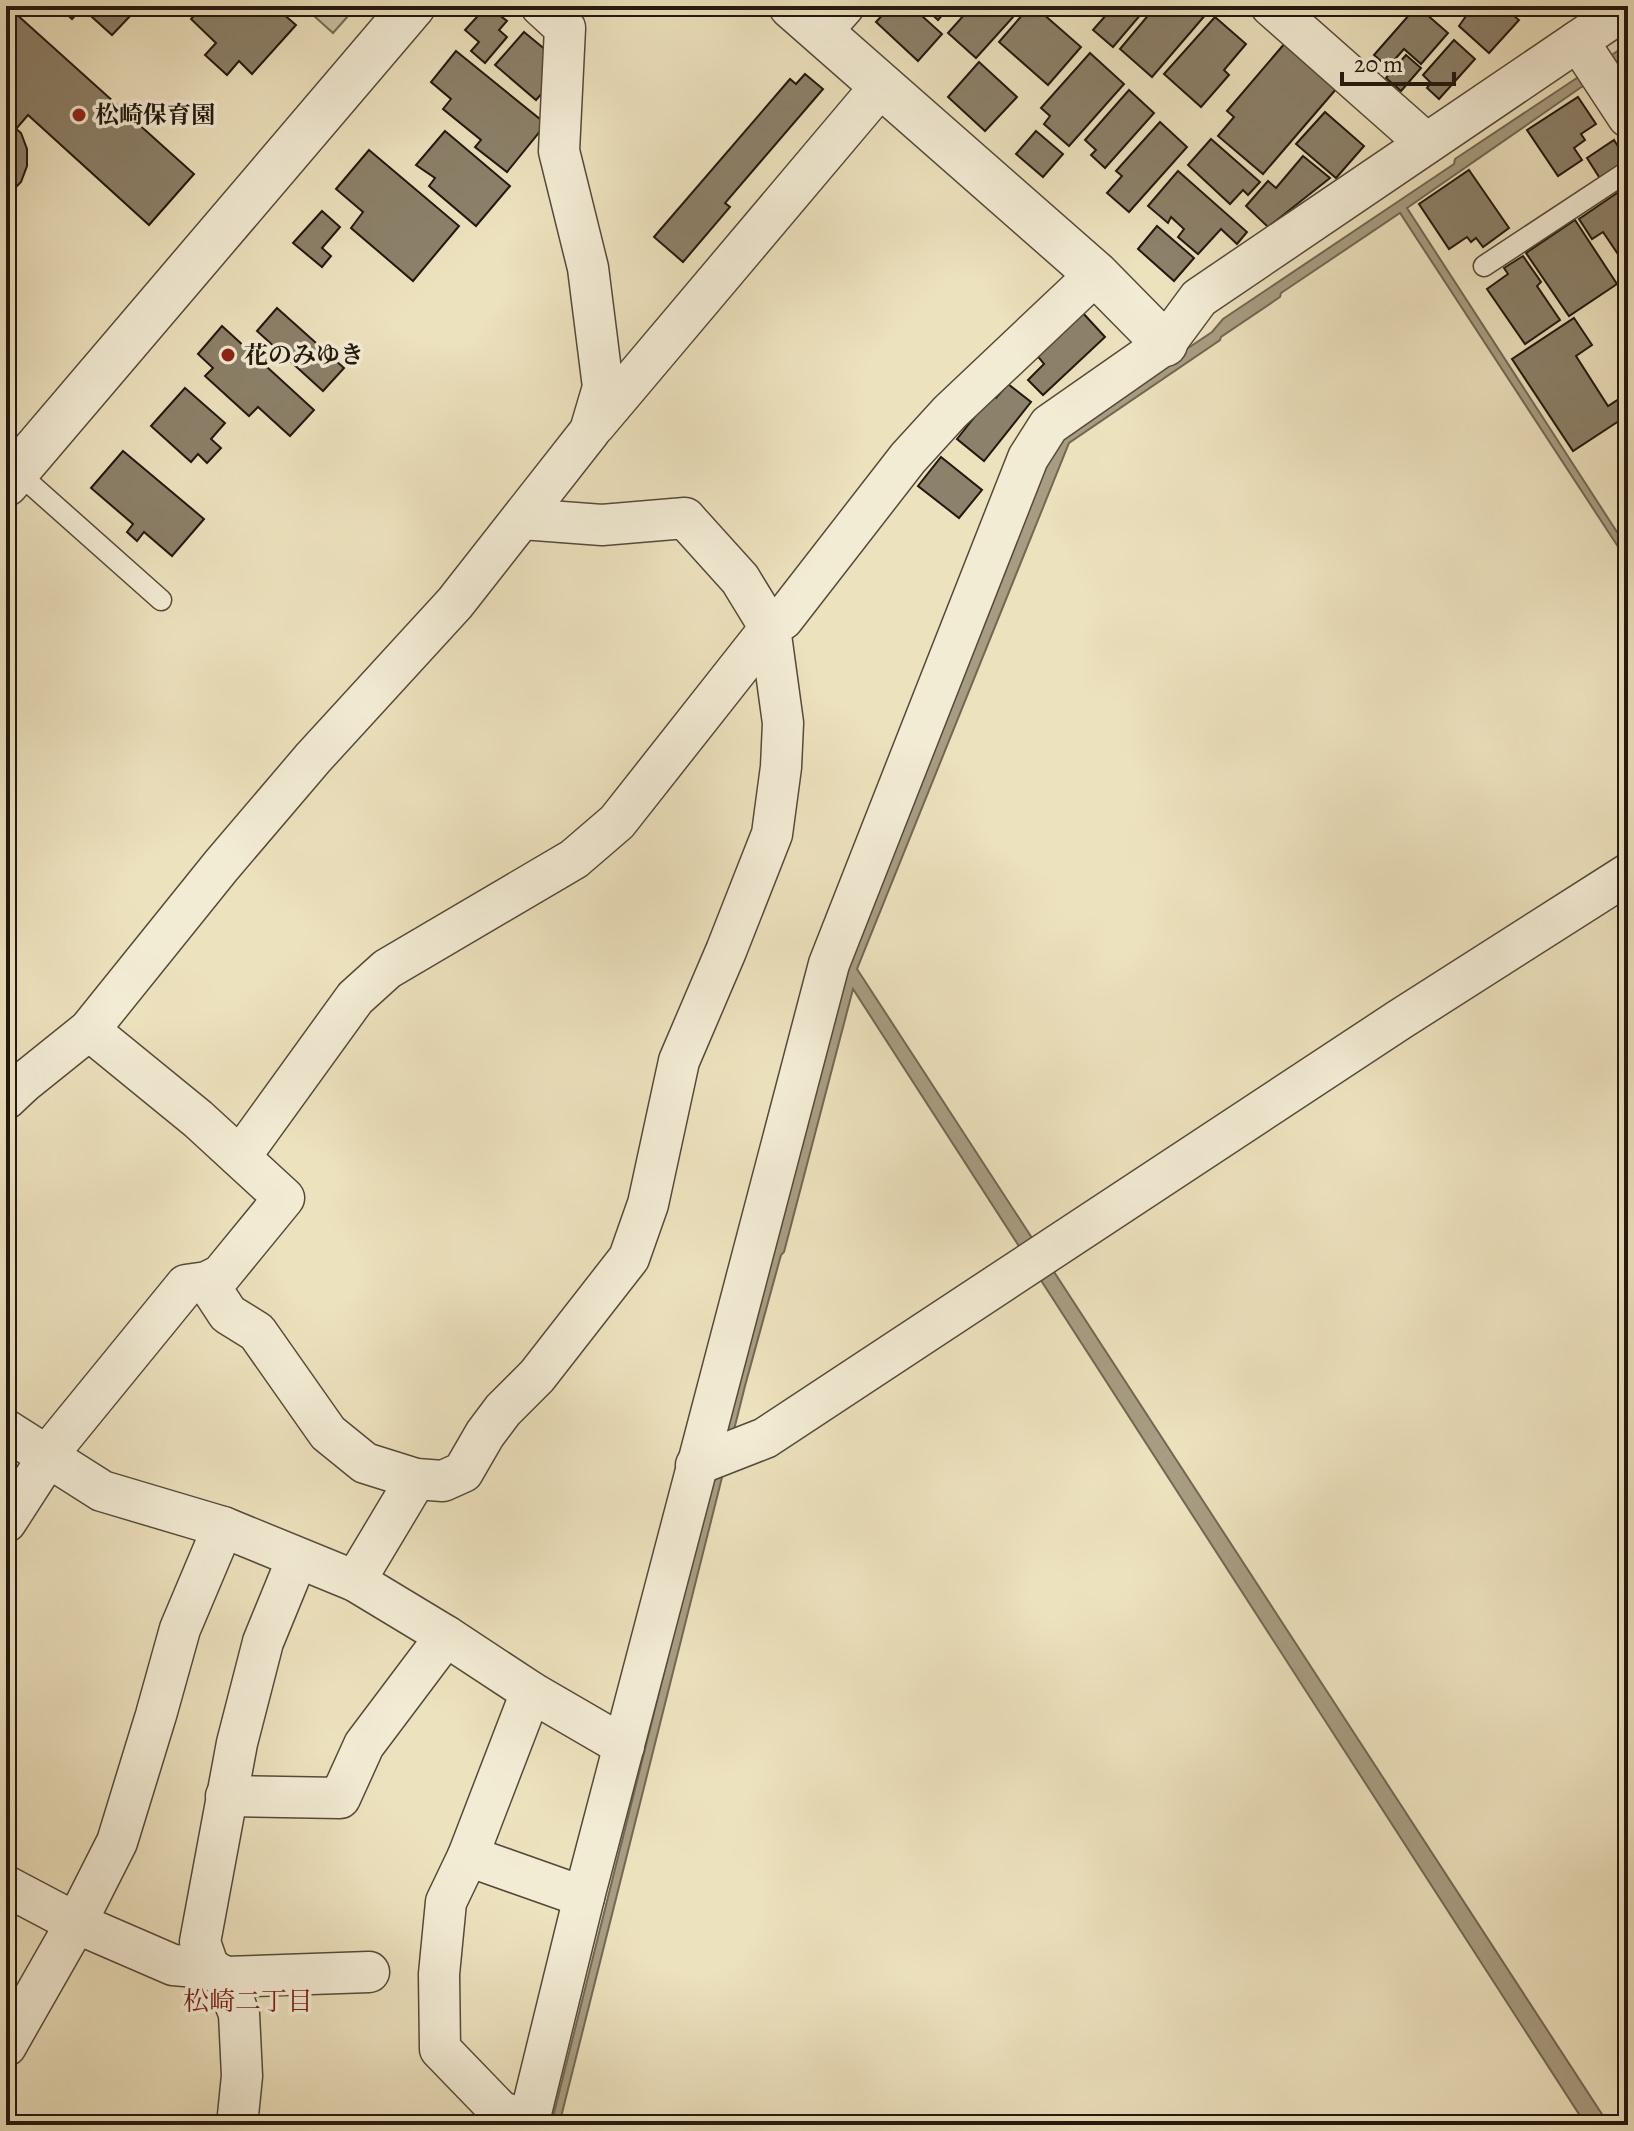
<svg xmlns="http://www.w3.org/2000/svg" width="1634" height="2131" font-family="Alegreya,'Noto Serif JP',serif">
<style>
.green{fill:#cac0a0;stroke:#766c57;stroke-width:2}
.water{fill:#a89d82;stroke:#726854;stroke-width:2}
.building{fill:#8c816a;stroke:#22180e;stroke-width:2}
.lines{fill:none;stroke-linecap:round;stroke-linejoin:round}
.service-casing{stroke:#554a3a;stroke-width:23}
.minor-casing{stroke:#554a3a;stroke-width:43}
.tertiary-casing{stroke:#554a3a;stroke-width:47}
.service{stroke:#f3ecd5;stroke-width:20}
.minor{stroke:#f3ecd5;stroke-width:40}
.tertiary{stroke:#f3ecd5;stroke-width:44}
.poi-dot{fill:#8f2418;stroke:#f3ecd5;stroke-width:3}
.labels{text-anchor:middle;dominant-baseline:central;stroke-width:7;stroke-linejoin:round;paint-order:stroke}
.poi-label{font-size:24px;font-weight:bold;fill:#22180e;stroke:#f3ecd5;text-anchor:start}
.neighbourhood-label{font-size:26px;fill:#7a1f14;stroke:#f3ecd5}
</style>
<rect width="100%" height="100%" fill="#ede2be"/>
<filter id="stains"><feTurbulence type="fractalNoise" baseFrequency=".0025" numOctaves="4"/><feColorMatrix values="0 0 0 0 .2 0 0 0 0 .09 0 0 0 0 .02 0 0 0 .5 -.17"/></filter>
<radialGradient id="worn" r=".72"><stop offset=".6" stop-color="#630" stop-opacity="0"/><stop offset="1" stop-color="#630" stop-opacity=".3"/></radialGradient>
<path class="green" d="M 303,6 L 357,6 L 333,33 Z"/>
<path class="water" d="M 1628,44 L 1628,59 L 1580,88 L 1407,208 L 1628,549 L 1628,562 L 1400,213 L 1281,293 L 1280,297 L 1221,337 L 1220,340 L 1069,443 L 857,969 L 1609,2125 L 1586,2125 L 853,989 L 784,1252 L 781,1255 L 745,1386 L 559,2125 L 551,2125 L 727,1421 L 850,956 L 1058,435 L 1212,332 L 1223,319 L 1454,164 L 1455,159 Z"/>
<g class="building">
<path d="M 58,6 L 123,6 L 132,14 L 112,35 L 82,8 L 72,19 Z"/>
<path d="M 203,6 L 274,6 L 296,25 L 252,74 L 239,61 L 227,75 L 205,55 L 216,43 L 191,19 Z"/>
<path d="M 487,6 L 505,6 L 498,14 L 507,21 L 499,30 L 507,37 L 485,63 L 471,51 L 479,42 L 465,30 Z"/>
<path d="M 885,6 L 911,6 L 942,34 L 918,61 L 876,22 L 888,9 Z"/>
<path d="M 923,6 L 950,6 L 938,20 Z"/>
<path d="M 972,6 L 1023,6 L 976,58 L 948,33 Z"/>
<path d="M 1030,6 L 1034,6 L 1081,47 L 1048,85 L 999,42 Z"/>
<path d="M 1098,6 L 1148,6 L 1113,47 L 1093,30 L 1107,14 Z"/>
<path d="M 1156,6 L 1199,6 L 1207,13 L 1152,77 L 1120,49 Z"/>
<path d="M 1417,6 L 1448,33 L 1421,64 L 1404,49 L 1388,67 L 1374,55 Z"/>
<path d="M 1455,6 L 1502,6 L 1519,20 L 1489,53 L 1459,26 L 1466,16 Z"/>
<path d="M 15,13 L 194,174 L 149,225 L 28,115 L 16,129 L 6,120 L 6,14 Z"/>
<path d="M 1215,17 L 1246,44 L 1224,70 L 1229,75 L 1201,107 L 1164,74 Z"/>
<path d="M 524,32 L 547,51 L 552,82 L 536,100 L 495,65 Z"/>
<path d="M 1454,40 L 1475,59 L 1439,99 L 1427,88 L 1431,83 L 1423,75 Z"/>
<path d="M 1285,43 L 1337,88 L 1263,174 L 1218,136 L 1234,117 L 1227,111 Z"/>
<path d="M 456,51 L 546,124 L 507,172 L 475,147 L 481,140 L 443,109 L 451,99 L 431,82 Z"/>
<path d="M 1090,53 L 1124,84 L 1069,146 L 1044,124 L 1050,116 L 1041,108 Z"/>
<path d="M 1406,55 L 1421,68 L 1401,91 L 1386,78 Z"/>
<path d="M 979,62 L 1017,97 L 985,131 L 948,97 Z"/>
<path d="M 805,74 L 823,89 L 725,203 L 730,207 L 683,262 L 654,237 L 790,79 L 796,84 Z"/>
<path d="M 1129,90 L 1154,113 L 1105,168 L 1091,155 L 1096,150 L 1085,140 Z"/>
<path d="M 1578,97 L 1596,124 L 1581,134 L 1585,140 L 1574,148 L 1582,160 L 1558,176 L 1527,130 Z"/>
<path d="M 1325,112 L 1364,146 L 1336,178 L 1296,144 Z"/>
<path d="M 6,120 L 21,133 L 27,149 L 27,166 L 21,182 L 6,197 Z"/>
<path d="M 1160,122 L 1187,147 L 1129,212 L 1107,193 L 1122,176 L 1116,171 Z"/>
<path d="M 445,131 L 510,186 L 476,226 L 429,186 L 435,178 L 416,165 Z"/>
<path d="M 1036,131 L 1063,154 L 1043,177 L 1016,154 Z"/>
<path d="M 1211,139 L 1260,182 L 1248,195 L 1243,190 L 1230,204 L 1188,165 Z"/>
<path d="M 1614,140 L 1628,162 L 1601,180 L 1587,158 Z"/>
<path d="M 369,150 L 459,226 L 413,281 L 351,228 L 363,212 L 336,189 Z"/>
<path d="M 1303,156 L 1330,178 L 1268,227 L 1246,206 L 1268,181 L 1276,188 Z"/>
<path d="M 1469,170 L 1509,228 L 1483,247 L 1476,238 L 1471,242 L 1467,237 L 1449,249 L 1419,204 Z"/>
<path d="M 1178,171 L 1247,232 L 1237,244 L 1221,229 L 1198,254 L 1178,237 L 1184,229 L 1171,217 L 1168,223 L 1148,206 Z"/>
<path d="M 1620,191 L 1628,202 L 1628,269 L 1603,232 L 1592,239 L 1579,219 Z"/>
<path d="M 322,211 L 340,227 L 322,248 L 331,256 L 322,267 L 293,243 Z"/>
<path d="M 1575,220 L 1617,284 L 1569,316 L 1526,253 Z"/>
<path d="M 1157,226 L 1194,258 L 1174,281 L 1138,249 Z"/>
<path d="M 1523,256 L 1541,282 L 1537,286 L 1560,320 L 1525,344 L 1487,289 L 1508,274 L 1504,268 Z"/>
<path d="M 277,308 L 344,368 L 323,391 L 257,331 Z"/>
<path d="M 1082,312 L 1105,337 L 1043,395 L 1028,380 L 1044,364 L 1036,354 Z"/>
<path d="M 1574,318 L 1592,345 L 1576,356 L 1608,406 L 1628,393 L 1628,415 L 1573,451 L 1512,359 Z"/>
<path d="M 222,326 L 314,410 L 290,436 L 258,407 L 249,416 L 205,376 L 213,368 L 198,354 Z"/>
<path d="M 1008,384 L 1031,402 L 984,461 L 957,439 L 992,395 L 996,398 Z"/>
<path d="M 185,388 L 225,423 L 211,439 L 221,448 L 207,463 L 198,454 L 191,462 L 151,426 Z"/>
<path d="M 123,451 L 204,519 L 172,556 L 144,532 L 137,541 L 127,532 L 133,524 L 91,488 Z"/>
<path d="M 941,457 L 982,490 L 959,518 L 918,486 Z"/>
</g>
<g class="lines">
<defs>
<g id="service">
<path d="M 1484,266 L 1628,171"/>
<path d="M 17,472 L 161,600"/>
</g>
<g id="minor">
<path d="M 1271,6 L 1426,143"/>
<path d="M 821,32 L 844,6"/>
<path d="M 1578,41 L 1628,117"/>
<path d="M 595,425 L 881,86"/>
<path d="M 6,1099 L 23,1083 L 89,1030 L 221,866 L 313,758 L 455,603 L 590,431 L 603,387 L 588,268 L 559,151 L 565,28 L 541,6"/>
<path d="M 240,1157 L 355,998 L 387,969 L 574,859 L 617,822 L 770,628 L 783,619 L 908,458 L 950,412 L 1096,274"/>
<path d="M 207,1282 L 228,1314 L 257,1332 L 328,1433 L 365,1463 L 416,1479 L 443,1481 L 463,1472 L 485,1434 L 503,1410 L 537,1376 L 629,1258 L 648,1204 L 679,1061 L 726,951 L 772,834 L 781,767 L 783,723 L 770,628 L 740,579 L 685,518 L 602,525 L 522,519"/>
<path d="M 6,1430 L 102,1491 L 223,1527 L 355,1581 L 446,1636 L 531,1692 L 624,1746"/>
<path d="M 696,1465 L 765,1438 L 1399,1020 L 1628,874"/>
<path d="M 6,1522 L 57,1443 L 186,1285 L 207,1282 L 221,1275 L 284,1198 L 198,1119 L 89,1030"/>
<path d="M 355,1581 L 416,1479"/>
<path d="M 226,1796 L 340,1798 L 364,1745 L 446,1636"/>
<path d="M 468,1856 L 584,1897"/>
<path d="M 6,1886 L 76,1923 L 173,1965 L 209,1968 L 225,1977 L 239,2014 L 242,2076 L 237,2125"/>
<path d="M 209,1968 L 200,1942 L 237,1743 L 263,1642 L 297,1559"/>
<path d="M 225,1977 L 369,1972"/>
<path d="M 6,2046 L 76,1923 L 117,1842 L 156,1715 L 180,1629 L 223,1527"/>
<path d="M 529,2122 L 500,2111 L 440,2049 L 439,1974 L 446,1902 L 468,1856 L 531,1692"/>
<path d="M 528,2125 L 584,1897 L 829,964 L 1028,458 L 1049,425 L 1165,344 L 1199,298 L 1628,7"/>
</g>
<g id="tertiary">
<path d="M 791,6 L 1096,274 L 1165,344"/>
<path d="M 6,484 L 413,6"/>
</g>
</defs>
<use href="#service" class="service-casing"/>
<use href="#minor" class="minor-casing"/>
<use href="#tertiary" class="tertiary-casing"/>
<use href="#service" class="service"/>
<use href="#minor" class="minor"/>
<use href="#tertiary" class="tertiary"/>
</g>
<g class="poi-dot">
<circle cx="79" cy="115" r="8"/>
<circle cx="228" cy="355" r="8"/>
</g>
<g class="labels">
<g class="poi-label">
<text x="95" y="115">松崎保育園</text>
<text x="244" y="355">花のみゆき</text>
</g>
<g class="neighbourhood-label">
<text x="248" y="2001">松崎二丁目</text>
</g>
</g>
<rect width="1634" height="2131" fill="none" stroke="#ede2be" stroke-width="32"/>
<rect x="8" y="8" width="1618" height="2115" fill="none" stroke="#22180e" stroke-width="4"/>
<rect x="16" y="16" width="1602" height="2099" fill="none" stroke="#22180e" stroke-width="2"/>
<path d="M1342 72v12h112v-12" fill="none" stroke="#22180e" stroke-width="4"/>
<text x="1354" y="72" font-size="24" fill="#22180e" stroke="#f3ecd5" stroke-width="6" paint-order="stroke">20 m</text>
<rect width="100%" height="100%" filter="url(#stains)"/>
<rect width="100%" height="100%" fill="url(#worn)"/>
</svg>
